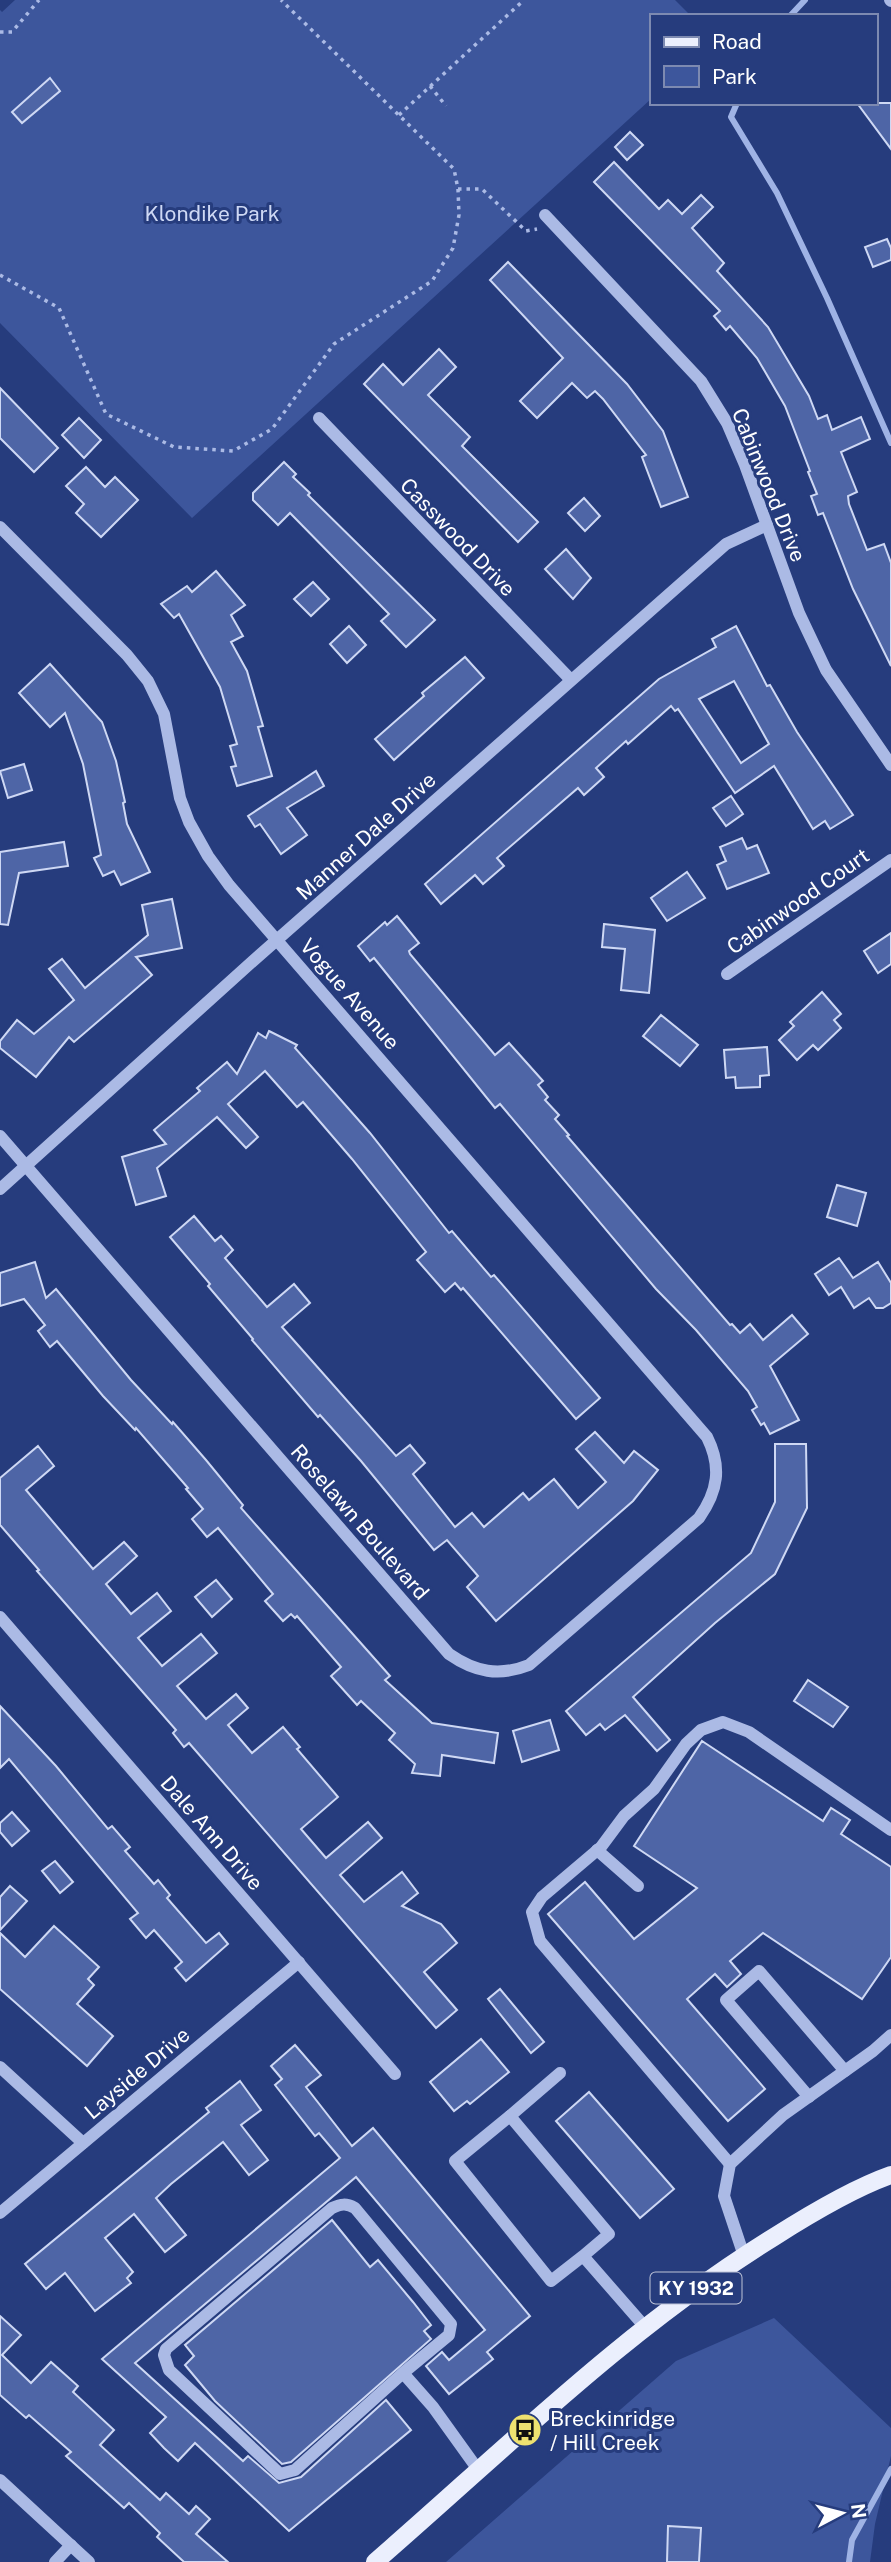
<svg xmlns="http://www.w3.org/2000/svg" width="891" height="2562" font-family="'Public Sans',sans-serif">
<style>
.green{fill:#3d569c}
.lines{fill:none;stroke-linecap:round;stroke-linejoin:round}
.stream{stroke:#9fb3e5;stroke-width:6}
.building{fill:#4e65a6;stroke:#ced8f4;stroke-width:2;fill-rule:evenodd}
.path{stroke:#abbae5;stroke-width:3.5;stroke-dasharray:3.5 5;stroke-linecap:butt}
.minor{stroke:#abbae5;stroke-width:12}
.major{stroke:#ebeffd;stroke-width:18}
.labels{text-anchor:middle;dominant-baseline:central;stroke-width:6;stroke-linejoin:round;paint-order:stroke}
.shield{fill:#263c7d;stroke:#bec4d8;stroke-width:2}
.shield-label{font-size:19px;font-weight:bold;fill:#fff}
.park-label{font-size:21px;fill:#ced8f4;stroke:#263c7d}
.street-label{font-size:21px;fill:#fff;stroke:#263c7d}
.poi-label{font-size:21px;fill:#fff;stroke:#263c7d;text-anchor:start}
</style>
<rect width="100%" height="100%" fill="#263c7d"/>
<g class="green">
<path d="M 15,0 L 675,0 L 691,16 L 651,16 L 651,99 L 192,518 L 0,323 L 0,10 L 2,12 Z"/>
<path d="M 774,2318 L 891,2428 L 891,2456 L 875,2524 L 870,2562 L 446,2562 L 676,2361 Z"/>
</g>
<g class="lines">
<g class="stream">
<path d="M 790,16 L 805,0"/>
<path d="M 737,103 L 731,117 L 777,193 L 827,298 L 891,443"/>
<path d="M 849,2562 L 852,2540 L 891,2469"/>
</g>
</g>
<g class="building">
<path d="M 50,78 L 60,91 L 22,123 L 12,112 Z"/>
<path d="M 857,103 L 891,103 L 891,149 Z"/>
<path d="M 630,132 L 643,145 L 627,160 L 615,147 Z"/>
<path d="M 614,162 L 659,209 L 668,200 L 682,214 L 701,195 L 713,207 L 692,228 L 724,263 L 717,271 L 768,327 L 809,396 L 818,419 L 827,415 L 832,430 L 861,417 L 870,439 L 841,452 L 857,492 L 848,496 L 849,504 L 867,550 L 884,544 L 891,563 L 891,666 L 853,589 L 823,513 L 818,515 L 811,496 L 817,494 L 808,472 L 810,471 L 785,406 L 757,358 L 730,326 L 726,330 L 714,316 L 720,311 L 594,182 Z"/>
<path d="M 887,239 L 891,248 L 891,260 L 873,267 L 865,247 Z"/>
<path d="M 508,262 L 627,384 L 663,431 L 688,497 L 661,507 L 642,457 L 646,455 L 603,399 L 595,391 L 587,398 L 572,383 L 537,418 L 520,401 L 563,358 L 490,280 Z"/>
<path d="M 439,349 L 456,367 L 428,395 L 470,437 L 462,446 L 538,522 L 518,542 L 364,384 L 383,364 L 403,385 Z"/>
<path d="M 0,388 L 58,448 L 34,472 L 0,438 Z"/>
<path d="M 79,418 L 101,440 L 84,458 L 62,435 Z"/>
<path d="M 284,462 L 296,474 L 293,477 L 310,493 L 308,495 L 435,620 L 406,647 L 381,621 L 389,614 L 290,513 L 278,525 L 253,500 L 253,493 Z"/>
<path d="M 86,467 L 105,487 L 115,477 L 138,500 L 101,537 L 76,513 L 84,504 L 66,486 Z"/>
<path d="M 584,498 L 600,516 L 585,531 L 568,513 Z"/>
<path d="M 566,549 L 591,578 L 573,599 L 545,569 Z"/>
<path d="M 216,571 L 245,605 L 231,615 L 243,636 L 231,642 L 247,671 L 263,726 L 258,727 L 272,776 L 237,786 L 231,767 L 236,766 L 230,746 L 237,744 L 220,687 L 179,614 L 174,618 L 161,604 L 187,586 L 192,592 Z"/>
<path d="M 313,582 L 329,599 L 311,616 L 294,599 Z"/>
<path d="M 349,626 L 366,645 L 347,663 L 330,644 Z"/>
<path d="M 736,626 L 767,686 L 770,685 L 797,732 L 853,815 L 830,829 L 825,821 L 813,829 L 774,766 L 735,793 L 678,709 L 675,711 L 671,706 L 628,744 L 626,741 L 596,768 L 604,777 L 584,795 L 578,788 L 497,858 L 504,866 L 483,884 L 475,875 L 441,904 L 425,884 L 659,679 L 716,647 L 712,639 ZM 734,681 L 769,744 L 741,763 L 699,699 Z"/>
<path d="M 465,657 L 484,678 L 394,760 L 375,739 L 424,696 L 422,693 Z"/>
<path d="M 50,664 L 102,722 L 116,761 L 125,802 L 123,803 L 127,824 L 150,872 L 121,885 L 114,871 L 103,876 L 94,858 L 101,855 L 83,764 L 65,713 L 50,727 L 19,693 Z"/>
<path d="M 24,764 L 32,790 L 8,798 L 0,771 Z"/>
<path d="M 316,771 L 324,786 L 287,808 L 307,835 L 281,854 L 260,824 L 255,827 L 248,816 Z"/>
<path d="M 731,796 L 743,814 L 726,826 L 713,808 Z"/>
<path d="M 742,838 L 747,849 L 757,845 L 769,873 L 727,889 L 717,865 L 726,861 L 720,847 Z"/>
<path d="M 64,842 L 68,866 L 19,873 L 8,925 L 0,924 L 0,852 Z"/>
<path d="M 687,872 L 705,898 L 667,921 L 651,898 Z"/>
<path d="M 172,899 L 182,948 L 136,957 L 152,975 L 74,1042 L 69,1037 L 36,1077 L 0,1048 L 0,1041 L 17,1020 L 34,1034 L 74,1000 L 49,969 L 62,959 L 85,988 L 148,935 L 142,905 Z"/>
<path d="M 397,916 L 419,943 L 409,951 L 410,954 L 495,1055 L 509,1043 L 543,1081 L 538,1085 L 548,1097 L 545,1100 L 559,1115 L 555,1119 L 569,1135 L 567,1136 L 730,1325 L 732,1324 L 740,1333 L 750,1324 L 763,1340 L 792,1315 L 808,1334 L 770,1366 L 799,1420 L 770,1434 L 764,1423 L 761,1425 L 752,1410 L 757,1407 L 748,1391 L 696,1330 L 656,1289 L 500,1104 L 495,1108 L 374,958 L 370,961 L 358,946 L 385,922 L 387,925 Z"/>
<path d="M 604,924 L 655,930 L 649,993 L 621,990 L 625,949 L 602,947 Z"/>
<path d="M 891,933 L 891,964 L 878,973 L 864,951 Z"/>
<path d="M 822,992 L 841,1014 L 834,1020 L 841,1028 L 818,1050 L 813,1045 L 797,1060 L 779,1040 L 794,1026 L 790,1022 Z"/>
<path d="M 661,1015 L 698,1045 L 680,1066 L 643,1036 Z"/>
<path d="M 269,1031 L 297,1045 L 295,1048 L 370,1133 L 449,1233 L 452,1231 L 491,1277 L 494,1275 L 600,1398 L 576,1419 L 463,1288 L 461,1290 L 455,1283 L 445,1292 L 417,1260 L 426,1252 L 352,1159 L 303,1102 L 297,1107 L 265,1071 L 228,1104 L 258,1137 L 246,1148 L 217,1117 L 157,1168 L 166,1196 L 136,1205 L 122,1157 L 166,1144 L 154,1130 L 200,1091 L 197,1088 L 227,1062 L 237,1074 L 258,1033 L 266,1038 Z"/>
<path d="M 767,1047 L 769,1075 L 760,1076 L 760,1087 L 736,1088 L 735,1077 L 726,1078 L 724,1050 Z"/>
<path d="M 837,1185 L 866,1193 L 857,1226 L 827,1217 Z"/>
<path d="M 194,1216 L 215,1241 L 221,1236 L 233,1250 L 225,1258 L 267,1307 L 294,1284 L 310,1303 L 282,1327 L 396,1456 L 410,1445 L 425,1463 L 413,1474 L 455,1527 L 472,1513 L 484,1527 L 523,1493 L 529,1500 L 554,1479 L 578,1508 L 606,1482 L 576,1449 L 595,1432 L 624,1463 L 634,1451 L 658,1470 L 633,1501 L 496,1621 L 467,1587 L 478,1576 L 447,1540 L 434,1550 L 361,1461 L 320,1415 L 318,1417 L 252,1340 L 253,1339 L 208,1286 L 210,1284 L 170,1237 Z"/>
<path d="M 839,1258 L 853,1278 L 878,1262 L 891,1283 L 891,1303 L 883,1308 L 876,1308 L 869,1298 L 854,1308 L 841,1287 L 829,1295 L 815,1274 Z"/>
<path d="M 35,1262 L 46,1298 L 56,1289 L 131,1380 L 172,1424 L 173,1422 L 206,1460 L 243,1505 L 241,1508 L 390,1676 L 385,1680 L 432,1723 L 498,1733 L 494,1763 L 442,1755 L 440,1776 L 412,1773 L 415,1764 L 389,1740 L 395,1733 L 361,1701 L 357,1705 L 331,1676 L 341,1667 L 297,1616 L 295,1618 L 291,1614 L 283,1621 L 265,1601 L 273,1594 L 218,1528 L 207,1537 L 192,1519 L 203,1509 L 186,1489 L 188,1488 L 136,1428 L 135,1430 L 103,1396 L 57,1341 L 50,1347 L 38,1331 L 45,1325 L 24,1299 L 0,1306 L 0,1273 Z"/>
<path d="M 775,1444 L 806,1444 L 807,1508 L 775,1574 L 715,1623 L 633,1697 L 670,1740 L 657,1751 L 625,1715 L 605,1730 L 600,1724 L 586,1735 L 566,1711 L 751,1553 L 775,1502 Z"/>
<path d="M 38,1446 L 54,1466 L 26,1490 L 93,1569 L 124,1542 L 137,1556 L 106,1584 L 131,1614 L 157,1593 L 171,1611 L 138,1638 L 162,1666 L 201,1634 L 217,1653 L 177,1686 L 206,1719 L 236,1694 L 248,1708 L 228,1725 L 252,1753 L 283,1727 L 300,1747 L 297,1749 L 338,1797 L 301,1829 L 326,1858 L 368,1822 L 382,1838 L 340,1875 L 364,1902 L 402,1872 L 418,1893 L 402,1906 L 441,1924 L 457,1943 L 424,1972 L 457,2010 L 436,2028 L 189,1743 L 184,1747 L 173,1733 L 176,1730 L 37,1571 L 39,1570 L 0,1525 L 0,1478 Z"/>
<path d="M 216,1580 L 232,1599 L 212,1617 L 195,1597 Z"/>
<path d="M 808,1680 L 848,1707 L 833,1727 L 794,1701 Z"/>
<path d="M 0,1706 L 56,1766 L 108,1829 L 112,1826 L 130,1847 L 125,1851 L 154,1884 L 158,1880 L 170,1895 L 167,1898 L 206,1943 L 219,1933 L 228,1944 L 186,1981 L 175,1968 L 182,1962 L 154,1930 L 146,1938 L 130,1919 L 138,1913 L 9,1759 L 0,1768 Z"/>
<path d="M 550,1720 L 559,1750 L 522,1762 L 513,1731 Z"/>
<path d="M 702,1741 L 823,1821 L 831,1808 L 850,1820 L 841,1834 L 891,1867 L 891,1957 L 862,1999 L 763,1933 L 730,1961 L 741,1974 L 727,1987 L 715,1974 L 687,1999 L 765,2089 L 728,2121 L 548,1914 L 585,1882 L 634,1939 L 697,1888 L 634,1846 Z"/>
<path d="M 12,1812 L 29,1831 L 12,1846 L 0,1832 L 0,1823 Z"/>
<path d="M 55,1861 L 73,1882 L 60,1893 L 42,1871 Z"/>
<path d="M 10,1886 L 27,1901 L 0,1930 L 0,1897 Z"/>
<path d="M 54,1926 L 99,1967 L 88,1979 L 94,1985 L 77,2004 L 113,2036 L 87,2066 L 0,1989 L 0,1933 L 25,1957 Z"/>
<path d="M 500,1989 L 544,2042 L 531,2053 L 488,1999 Z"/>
<path d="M 481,2039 L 509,2072 L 470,2104 L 467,2101 L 454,2111 L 430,2082 Z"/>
<path d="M 295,2045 L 321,2075 L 306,2087 L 352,2146 L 373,2128 L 530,2316 L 487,2352 L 493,2359 L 449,2394 L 426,2366 L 442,2352 L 449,2360 L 485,2330 L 356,2177 L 135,2363 L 243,2461 L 248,2456 L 279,2483 L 301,2477 L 386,2400 L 411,2430 L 289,2531 L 195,2443 L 178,2461 L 164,2448 L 150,2433 L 166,2417 L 102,2359 L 340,2158 L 319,2133 L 315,2136 L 275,2085 L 282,2079 L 271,2066 Z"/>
<path d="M 240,2081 L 261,2110 L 241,2125 L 268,2160 L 249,2175 L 223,2142 L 171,2184 L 156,2198 L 186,2235 L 165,2252 L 134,2214 L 105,2238 L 133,2272 L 127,2278 L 131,2283 L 95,2311 L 65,2273 L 46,2289 L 25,2264 L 209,2112 L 206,2108 Z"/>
<path d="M 589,2092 L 674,2189 L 640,2218 L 556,2121 Z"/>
<path d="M 332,2220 L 370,2267 L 378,2260 L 413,2302 L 431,2325 L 424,2331 L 431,2339 L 291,2462 L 282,2464 L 215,2401 L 185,2365 L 194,2356 L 185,2345 Z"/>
<path d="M 0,2316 L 21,2335 L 2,2355 L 31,2383 L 51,2362 L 78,2386 L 73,2392 L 114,2430 L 100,2445 L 160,2500 L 166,2493 L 189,2514 L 196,2506 L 210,2519 L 196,2534 L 228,2562 L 184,2562 L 157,2537 L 160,2533 L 129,2503 L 124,2508 L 66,2456 L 71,2452 L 29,2415 L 26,2418 L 0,2395 Z"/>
<path d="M 668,2526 L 701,2528 L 699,2562 L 667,2562 Z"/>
</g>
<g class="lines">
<g class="path">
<path d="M 0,32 L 12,32 L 39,0"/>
<path d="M 430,86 L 446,106"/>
<path d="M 399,115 L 524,0"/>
<path d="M 458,189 L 482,189 L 526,231 L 537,229"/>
<path d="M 0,275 L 59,308 L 106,414 L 174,447 L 233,451 L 272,429 L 334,344 L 432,281 L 453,248 L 459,215 L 458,189 L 454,169 L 281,0"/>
</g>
<g class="minor">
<path d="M 890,0 L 891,1"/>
<path d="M 545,215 L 701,381 L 727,423 L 745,465 L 799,613 L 826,670 L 891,765"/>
<path d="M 319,418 L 571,680"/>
<path d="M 0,527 L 127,655 L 148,681 L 164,714 L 180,798 L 189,822 L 208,856 L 229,885 L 707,1437 C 722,1467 718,1491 699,1518 L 529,1665 C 499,1677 475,1672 449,1654 L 0,1136"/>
<path d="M 727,974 L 891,860"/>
<path d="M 0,1189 L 253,961 L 726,544 L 767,525"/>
<path d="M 0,1617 L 395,2074"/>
<path d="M 597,1850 L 638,1886"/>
<path d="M 0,2067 L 83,2143"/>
<path d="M 809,2097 L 726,2000 L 759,1971 L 845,2071"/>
<path d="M 510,2116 L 560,2073"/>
<path d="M 730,2164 L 540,1941 L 532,1912 L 542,1897 L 601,1847 L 624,1816 L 654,1789 L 686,1744 L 701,1730 L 723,1722 L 749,1732 L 891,1830"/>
<path d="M 0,2213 L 299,1962"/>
<path d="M 583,2256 L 551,2281 L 455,2161 L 510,2116 L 609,2234 L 583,2256 L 645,2327"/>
<path d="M 744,2256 L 724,2196 L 730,2164 L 783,2115 L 873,2051 L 891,2035"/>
<path d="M 403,2373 L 295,2470 L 280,2474 L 169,2370 L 164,2355 L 166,2349 L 332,2208 C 341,2204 346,2203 355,2208 L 451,2324 L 449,2335 L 403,2373 L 433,2407 L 479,2471"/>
<path d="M 0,2480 L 89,2562"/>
<path d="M 55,2562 L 71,2545"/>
</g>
<path class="major" d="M 375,2562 C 504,2450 628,2327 774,2237 C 807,2216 854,2188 891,2175"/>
</g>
<defs>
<symbol id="bus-disc" viewBox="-11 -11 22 22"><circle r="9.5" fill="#eee170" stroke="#263c7d"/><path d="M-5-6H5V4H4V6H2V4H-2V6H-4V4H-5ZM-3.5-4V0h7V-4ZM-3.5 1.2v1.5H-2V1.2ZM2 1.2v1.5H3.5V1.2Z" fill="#111"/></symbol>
</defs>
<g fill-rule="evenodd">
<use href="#bus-disc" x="506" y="2411" width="38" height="38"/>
</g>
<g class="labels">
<rect class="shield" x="650.5" y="2272.5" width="91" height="31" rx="5"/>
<g class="shield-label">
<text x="696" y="2288">KY 1932</text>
</g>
<g class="park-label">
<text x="212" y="213">Klondike Park</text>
</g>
<g class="street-label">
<text transform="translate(769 485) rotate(68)">Cabinwood Drive</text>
<text transform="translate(458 537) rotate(46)">Casswood Drive</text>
<text transform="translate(366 836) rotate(-42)">Manner Dale Drive</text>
<text transform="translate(798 901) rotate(-35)">Cabinwood Court</text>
<text transform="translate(350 994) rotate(49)">Vogue Avenue</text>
<text transform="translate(360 1522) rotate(49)">Roselawn Boulevard</text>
<text transform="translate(212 1833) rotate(49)">Dale Ann Drive</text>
<text transform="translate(137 2073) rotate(-40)">Layside Drive</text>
</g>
<g class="poi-label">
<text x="550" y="2418">Breckinridge<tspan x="550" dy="24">/ Hill Creek</tspan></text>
</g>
</g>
<rect x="650" y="14" width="228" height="91" fill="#263c7d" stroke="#7d8ab1" stroke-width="2"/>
<rect x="664" y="37" width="35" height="10" fill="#ebeffd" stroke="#7d8ab1" stroke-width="2"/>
<text x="712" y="49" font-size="21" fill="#ffffff">Road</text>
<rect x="664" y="66" width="35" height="21" fill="#3d569c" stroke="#7d8ab1" stroke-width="2"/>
<text x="712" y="84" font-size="21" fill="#ffffff">Park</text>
<g transform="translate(842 2513) rotate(83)" stroke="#263c7d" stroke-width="5" paint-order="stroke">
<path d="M0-5L12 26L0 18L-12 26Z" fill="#ffffff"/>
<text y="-10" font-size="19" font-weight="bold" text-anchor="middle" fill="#ffffff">N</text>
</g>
</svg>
